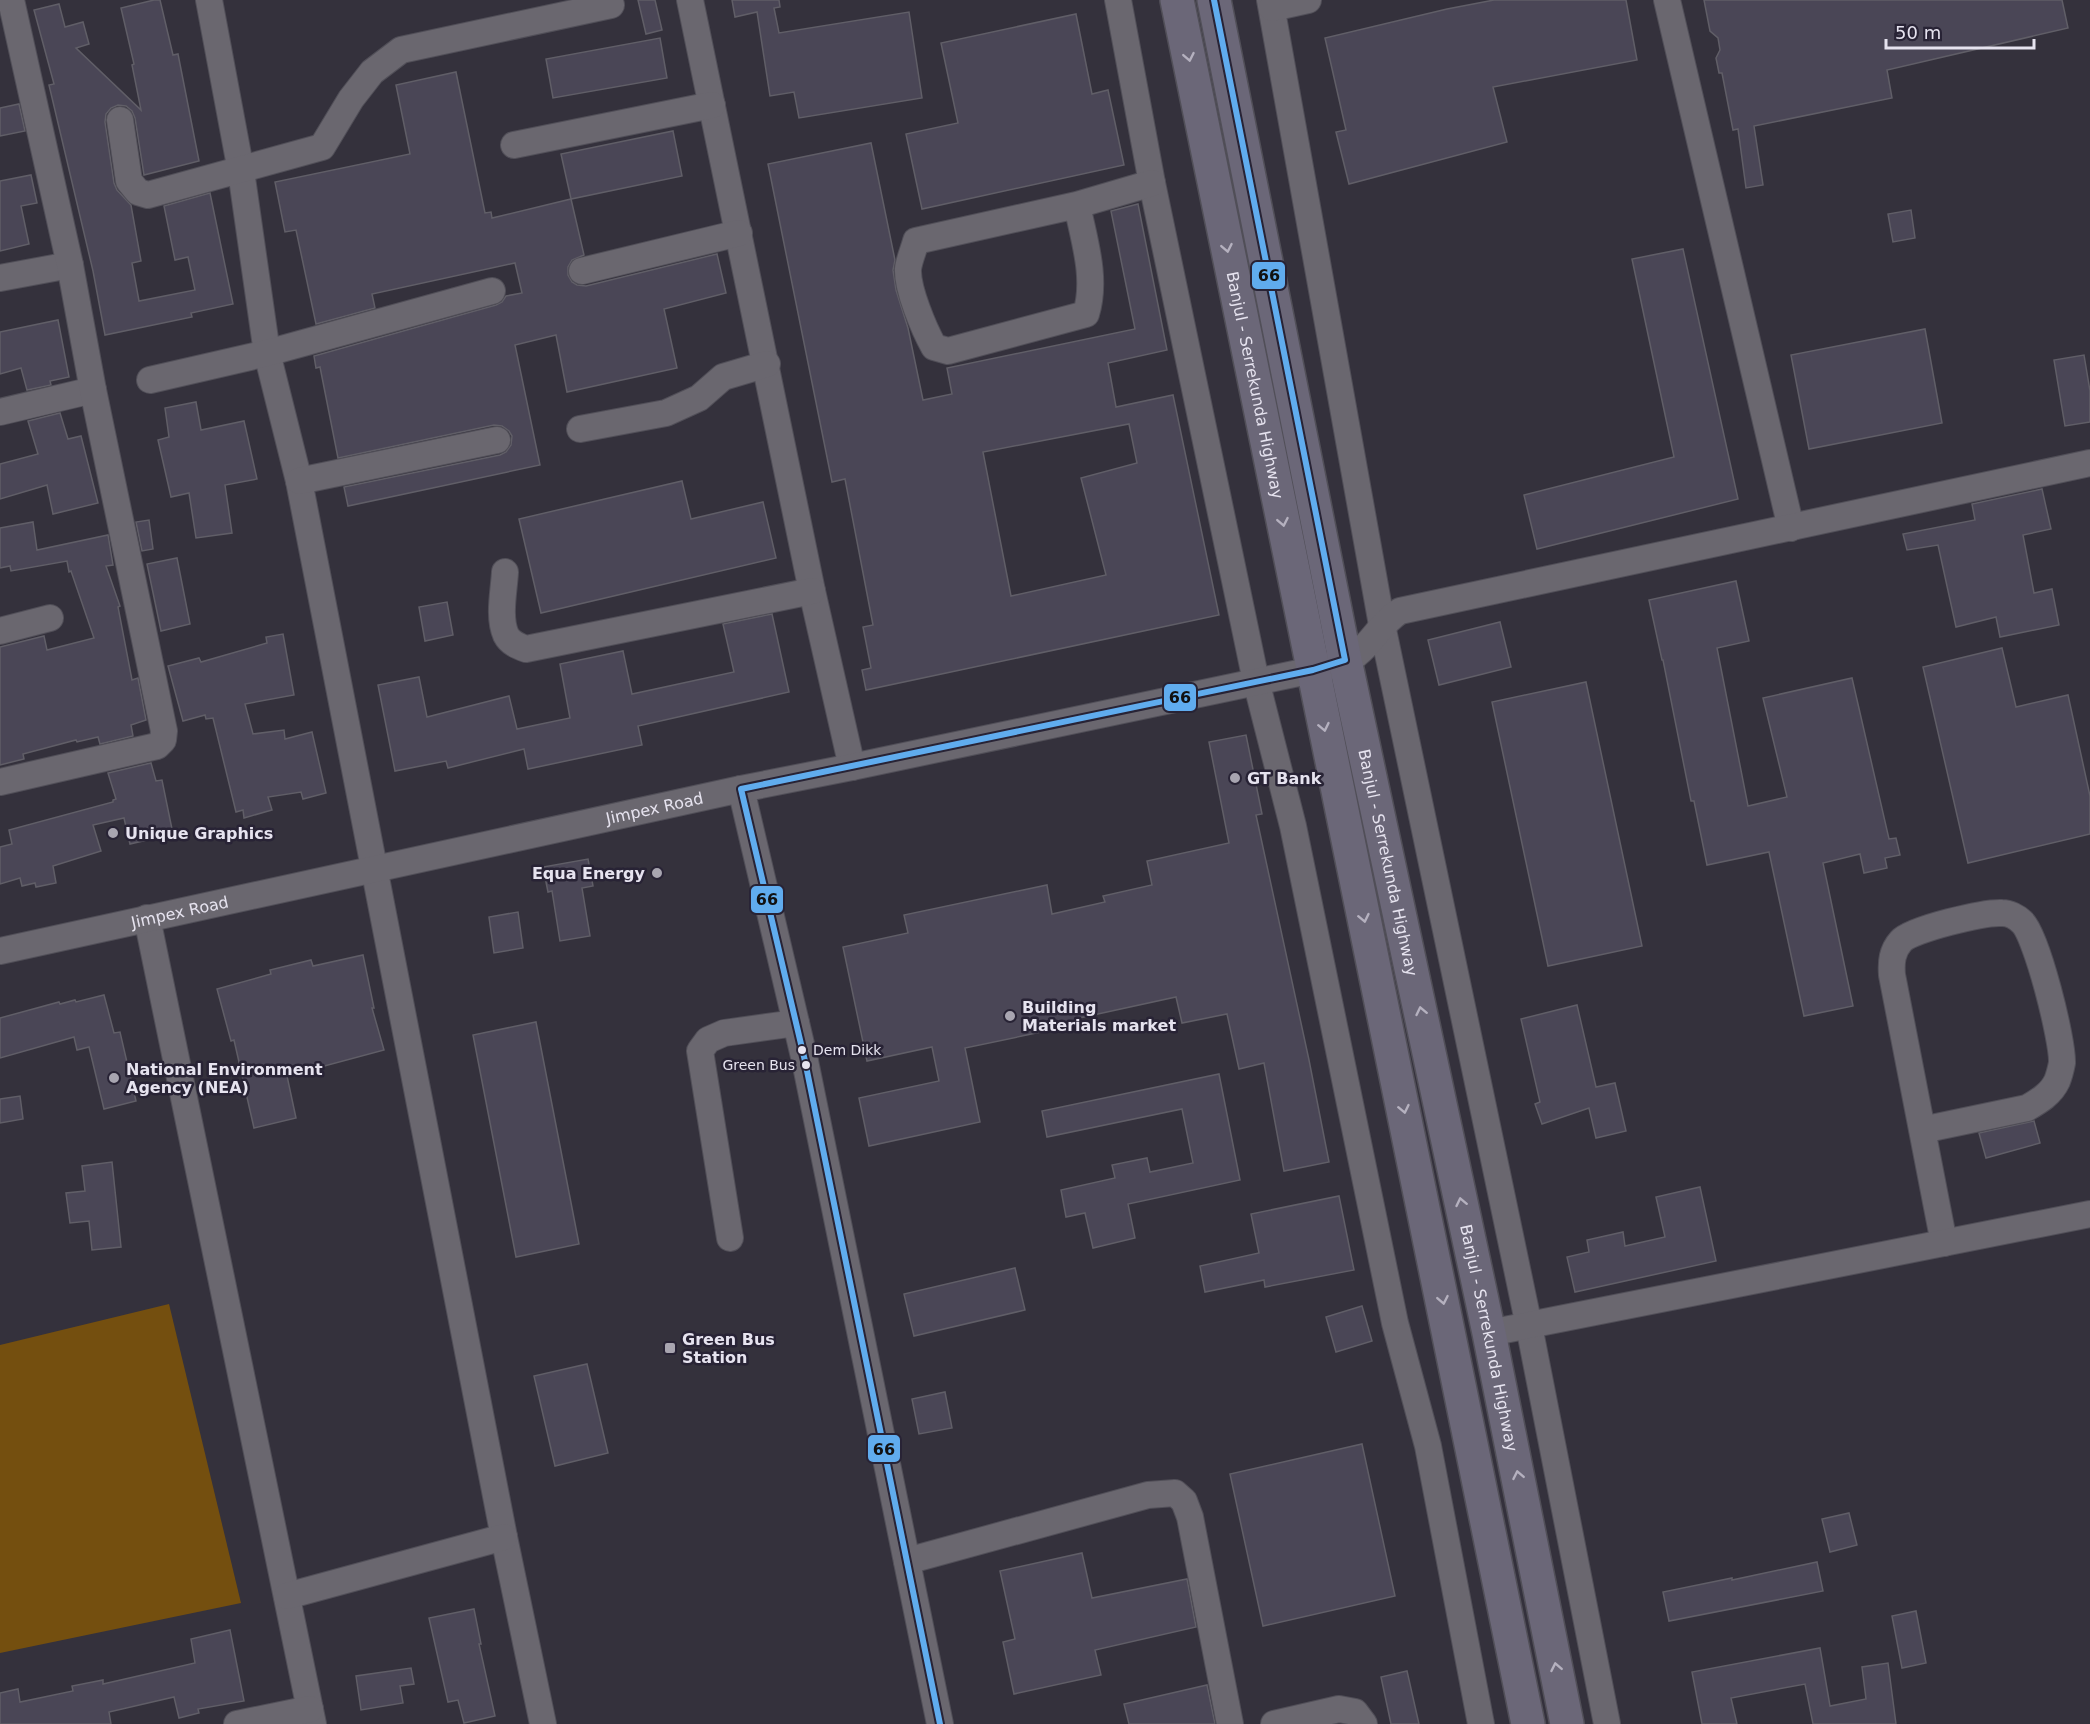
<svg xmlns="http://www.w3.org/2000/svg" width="2090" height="1724" font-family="'DejaVu Sans',sans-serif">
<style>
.forest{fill:#744f0f}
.building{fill:#4a4656;stroke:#605e67;stroke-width:1.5;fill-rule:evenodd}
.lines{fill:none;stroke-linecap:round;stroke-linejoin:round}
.minor-casing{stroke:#514f58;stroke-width:28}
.highway-casing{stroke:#514f58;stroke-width:36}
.minor{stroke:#6a676f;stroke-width:26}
.highway{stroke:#6b6778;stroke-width:33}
.bus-1-casing{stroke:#282335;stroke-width:10}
.bus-1{stroke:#60acee;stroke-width:6}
.oneway{stroke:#b5b1bf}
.poi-dot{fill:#a8a5b0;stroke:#282335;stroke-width:2}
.bus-dot{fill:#e6e3ef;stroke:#282335;stroke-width:2}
.labels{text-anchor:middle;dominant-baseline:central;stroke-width:5;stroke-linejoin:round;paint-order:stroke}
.bus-label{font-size:14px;fill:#e6e3ef;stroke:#282335;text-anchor:start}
.street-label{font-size:16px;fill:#e6e3ef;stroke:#282335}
.poi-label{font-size:16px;font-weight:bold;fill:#e6e3ef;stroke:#282335;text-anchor:start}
.line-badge{stroke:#282335;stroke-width:2}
.pale-badge-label{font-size:16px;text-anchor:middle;font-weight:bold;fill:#111}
</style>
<rect width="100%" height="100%" fill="#34313c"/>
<path class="forest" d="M 169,1304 L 241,1603 L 0,1653 L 0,1345 Z"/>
<g class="building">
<path d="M 154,0 L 160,0 L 173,55 L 178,54 L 199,161 L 144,175 L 135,118 L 132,111 L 126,106 L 118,105 L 111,108 L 106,114 L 105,122 L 114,183 L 117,190 L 131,205 L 141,261 L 132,263 L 139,301 L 195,290 L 188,257 L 175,260 L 164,206 L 210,193 L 233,304 L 191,313 L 192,317 L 105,335 L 93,271 L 49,85 L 54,84 L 34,10 L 59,4 L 65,27 L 83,22 L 89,44 L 76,48 L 141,110 L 132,65 L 134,64 L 121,8 Z"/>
<path d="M 638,0 L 655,0 L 662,30 L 646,34 Z"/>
<path d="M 732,0 L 779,0 L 780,7 L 774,8 L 779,33 L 909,12 L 922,98 L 799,118 L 794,92 L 770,96 L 757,12 L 735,17 Z"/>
<path d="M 1494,0 L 1626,0 L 1637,60 L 1493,87 L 1507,142 L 1349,184 L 1336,132 L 1346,130 L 1325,38 L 1447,9 Z"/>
<path d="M 1704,0 L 2062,0 L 2068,28 L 1887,70 L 1892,98 L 1754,126 L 1763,185 L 1746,188 L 1738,129 L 1733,130 L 1722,73 L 1719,73 L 1716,58 L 1720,50 L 1718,38 L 1710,31 Z"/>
<path d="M 1076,14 L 1092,94 L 1108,90 L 1124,165 L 922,209 L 906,134 L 958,123 L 941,43 Z"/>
<path d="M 660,38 L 667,78 L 553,98 L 546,59 Z"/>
<path d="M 456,72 L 485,213 L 491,212 L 492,218 L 571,199 L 584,255 L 572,260 L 568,267 L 568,275 L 572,282 L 577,285 L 586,286 L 717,254 L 726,293 L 664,309 L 677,368 L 567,392 L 556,335 L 515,345 L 540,465 L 348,506 L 344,487 L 500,455 L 506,452 L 511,445 L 512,436 L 509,431 L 502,426 L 494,425 L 338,458 L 320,367 L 316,368 L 314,356 L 496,305 L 502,302 L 506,296 L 522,293 L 515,263 L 372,294 L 375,308 L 316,324 L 296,230 L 285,232 L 275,182 L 410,154 L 396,85 Z"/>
<path d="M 19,104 L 25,131 L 0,136 L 0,108 Z"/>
<path d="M 673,131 L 682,176 L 571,199 L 561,154 Z"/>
<path d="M 871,143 L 895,260 L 893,270 L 896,290 L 908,328 L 923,400 L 952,394 L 947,368 L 1135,329 L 1111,211 L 1138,204 L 1167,350 L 1108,363 L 1116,407 L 1173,395 L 1219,615 L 866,690 L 862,670 L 871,668 L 863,627 L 873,625 L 845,479 L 832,482 L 768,164 ZM 1129,424 L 1137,463 L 1081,478 L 1106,575 L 1011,596 L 983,452 Z"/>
<path d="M 31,175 L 37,203 L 21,206 L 29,244 L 0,251 L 0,181 Z"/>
<path d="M 1911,210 L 1915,238 L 1893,242 L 1888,214 Z"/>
<path d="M 1683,249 L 1738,499 L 1537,549 L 1524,495 L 1674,457 L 1632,259 Z"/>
<path d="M 58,320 L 69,377 L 50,381 L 51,385 L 27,390 L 21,368 L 0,374 L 0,332 Z"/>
<path d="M 1925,329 L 1942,423 L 1809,449 L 1791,355 Z"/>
<path d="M 2084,355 L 2090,391 L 2090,422 L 2065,426 L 2054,360 Z"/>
<path d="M 196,402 L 201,430 L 244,421 L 257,479 L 225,485 L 232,533 L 196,538 L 189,493 L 171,497 L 158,440 L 169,437 L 165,408 Z"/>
<path d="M 60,413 L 68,439 L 81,436 L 98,503 L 53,514 L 47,485 L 0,499 L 0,464 L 38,454 L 28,421 Z"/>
<path d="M 682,481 L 691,519 L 763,502 L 776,558 L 541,613 L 519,519 Z"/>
<path d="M 2042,489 L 2051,529 L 2023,535 L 2034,593 L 2052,589 L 2059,625 L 2000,637 L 1996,617 L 1956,627 L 1938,545 L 1907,550 L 1903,534 L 1975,520 L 1972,504 Z"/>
<path d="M 149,520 L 153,549 L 142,551 L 136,522 Z"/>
<path d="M 33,522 L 37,550 L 108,535 L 113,565 L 106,566 L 120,606 L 118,607 L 132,680 L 138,678 L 146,720 L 131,725 L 133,736 L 100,744 L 98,737 L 77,742 L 76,740 L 23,754 L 24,759 L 0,765 L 0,647 L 44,636 L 47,650 L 94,638 L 71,571 L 69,572 L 67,561 L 11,571 L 10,566 L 0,568 L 0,528 Z"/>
<path d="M 177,558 L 190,624 L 161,631 L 147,564 Z"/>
<path d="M 1736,581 L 1749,641 L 1717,648 L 1748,806 L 1787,797 L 1763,698 L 1852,678 L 1889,839 L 1896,838 L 1900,855 L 1885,858 L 1887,868 L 1864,873 L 1860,854 L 1823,863 L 1853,1006 L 1804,1016 L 1769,852 L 1707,865 L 1694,801 L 1691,801 L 1663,660 L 1662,660 L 1649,600 Z"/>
<path d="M 447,602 L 453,635 L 425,641 L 419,607 Z"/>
<path d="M 772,614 L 789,692 L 638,726 L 642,745 L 528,769 L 524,749 L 448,768 L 446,761 L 395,771 L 378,685 L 419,677 L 427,717 L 509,696 L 517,729 L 570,718 L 560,664 L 623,651 L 632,694 L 734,672 L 723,624 Z"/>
<path d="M 1500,622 L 1511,667 L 1439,685 L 1428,640 Z"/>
<path d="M 283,634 L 294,695 L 245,704 L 253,734 L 284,730 L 285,739 L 312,732 L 326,793 L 303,799 L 301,792 L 268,797 L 272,810 L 244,818 L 243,810 L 236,812 L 213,718 L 206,719 L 205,715 L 183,721 L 168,666 L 199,658 L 201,662 L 267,643 L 266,637 Z"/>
<path d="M 2002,648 L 2016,707 L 2068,695 L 2090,796 L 2090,834 L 1968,863 L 1923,667 Z"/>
<path d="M 1586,682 L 1642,946 L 1548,966 L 1492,702 Z"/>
<path d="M 1246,735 L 1262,814 L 1256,815 L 1309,1060 L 1329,1162 L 1284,1171 L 1264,1063 L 1239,1069 L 1227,1014 L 1182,1023 L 1176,997 L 1075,1019 L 1075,1025 L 965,1048 L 980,1122 L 869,1146 L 859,1098 L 939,1081 L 932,1047 L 867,1061 L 843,947 L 908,933 L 904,915 L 1047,885 L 1052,914 L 1105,902 L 1103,896 L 1152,885 L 1147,861 L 1229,843 L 1209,742 Z"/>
<path d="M 151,763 L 156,781 L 162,780 L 173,834 L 130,844 L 124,818 L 93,825 L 101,851 L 53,866 L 56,883 L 36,887 L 35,883 L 22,886 L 20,878 L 0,884 L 0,847 L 12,844 L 9,830 L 113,802 L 113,800 L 116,799 L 108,773 Z"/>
<path d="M 588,859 L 593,886 L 582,888 L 590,936 L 560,941 L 552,891 L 548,892 L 543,867 Z"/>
<path d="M 518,912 L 523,948 L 494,953 L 489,917 Z"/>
<path d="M 363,955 L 374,1008 L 372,1008 L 384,1050 L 287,1076 L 296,1118 L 254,1128 L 234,1040 L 231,1041 L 217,989 L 271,974 L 270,970 L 311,960 L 313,966 Z"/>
<path d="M 104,995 L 114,1033 L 120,1032 L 136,1101 L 104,1109 L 89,1047 L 77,1050 L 74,1037 L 0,1058 L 0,1018 L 59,1002 L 60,1004 L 75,1000 L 76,1002 Z"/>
<path d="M 1577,1005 L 1596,1087 L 1615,1083 L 1626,1131 L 1596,1138 L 1589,1108 L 1542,1124 L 1535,1104 L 1540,1102 L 1521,1019 Z"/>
<path d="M 536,1022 L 579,1244 L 516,1257 L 473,1035 Z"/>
<path d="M 1219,1074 L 1240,1180 L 1128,1204 L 1135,1238 L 1093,1248 L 1085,1213 L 1066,1217 L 1061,1190 L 1115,1178 L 1112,1165 L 1147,1158 L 1150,1172 L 1193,1163 L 1182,1109 L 1047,1137 L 1042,1111 Z"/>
<path d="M 20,1096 L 23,1119 L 0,1123 L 0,1099 Z"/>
<path d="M 2034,1121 L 2040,1143 L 1986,1158 L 1979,1133 Z"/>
<path d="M 112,1162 L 121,1247 L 92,1250 L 89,1221 L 70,1223 L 66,1193 L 85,1191 L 82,1166 Z"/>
<path d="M 1700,1187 L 1716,1261 L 1575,1292 L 1567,1257 L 1589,1252 L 1587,1240 L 1623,1232 L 1625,1246 L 1665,1237 L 1656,1197 Z"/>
<path d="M 1339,1196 L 1354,1270 L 1265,1287 L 1264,1280 L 1205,1292 L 1200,1266 L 1259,1253 L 1251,1214 Z"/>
<path d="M 1015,1268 L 1025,1310 L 914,1336 L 904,1294 Z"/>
<path d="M 1362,1306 L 1372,1341 L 1336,1352 L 1326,1317 Z"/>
<path d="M 587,1364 L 608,1453 L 555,1466 L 534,1376 Z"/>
<path d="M 945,1392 L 952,1428 L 919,1434 L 912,1399 Z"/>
<path d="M 1362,1444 L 1395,1596 L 1263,1626 L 1230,1474 Z"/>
<path d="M 1849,1513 L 1857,1545 L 1830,1552 L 1822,1519 Z"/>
<path d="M 1082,1553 L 1092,1598 L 1187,1579 L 1196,1627 L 1095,1650 L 1101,1675 L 1014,1694 L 1003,1642 L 1015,1639 L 1000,1571 Z"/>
<path d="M 1817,1562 L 1823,1591 L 1669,1621 L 1663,1592 L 1732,1578 L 1732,1580 Z"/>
<path d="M 474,1609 L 481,1644 L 479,1644 L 495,1716 L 464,1723 L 458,1700 L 448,1702 L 429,1618 Z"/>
<path d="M 1916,1611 L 1926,1663 L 1902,1668 L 1892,1616 Z"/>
<path d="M 230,1630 L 244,1701 L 198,1709 L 199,1713 L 179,1718 L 174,1697 L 109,1712 L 111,1724 L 0,1724 L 0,1693 L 18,1689 L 20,1702 L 73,1691 L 72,1686 L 103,1680 L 103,1684 L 195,1663 L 191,1639 Z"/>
<path d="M 1820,1648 L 1830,1706 L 1866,1699 L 1862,1667 L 1888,1663 L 1896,1724 L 1813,1724 L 1805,1684 L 1731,1698 L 1737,1724 L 1702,1724 L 1692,1672 Z"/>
<path d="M 411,1668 L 414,1684 L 400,1686 L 403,1703 L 361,1710 L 356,1676 Z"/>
<path d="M 1407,1671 L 1419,1724 L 1391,1724 L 1381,1677 Z"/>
<path d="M 1207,1685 L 1215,1724 L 1129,1724 L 1124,1704 Z"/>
</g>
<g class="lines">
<defs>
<g id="minor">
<path d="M 209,0 L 241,171 L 267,353 L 299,481 L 504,1537 L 543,1724"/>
<path d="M 690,0 L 812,591 L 852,767"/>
<path d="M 1118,0 L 1152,183 L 1256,681 L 1293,826 L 1395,1323 L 1428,1446 L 1481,1724"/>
<path d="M 1270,0 L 1382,625 L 1529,1326 L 1607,1724"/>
<path d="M 1667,0 L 1791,528"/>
<path d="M 1272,8 L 1308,0"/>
<path d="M 120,120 L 129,181 L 138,192 L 148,195 L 322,147 L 351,99 L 372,72 L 401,50 L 611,5"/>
<path d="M 514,145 L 712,105"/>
<path d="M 1077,205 C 1084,240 1097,278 1086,314 L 948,351 L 934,347 C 924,329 907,289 908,269 C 909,260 914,249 916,241 L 1077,205 L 1152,183"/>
<path d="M 582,271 L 739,233"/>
<path d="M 0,278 L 70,265"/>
<path d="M 150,380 L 267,353 L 492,291"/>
<path d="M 0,412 L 93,390"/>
<path d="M 580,429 L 666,413 L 699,398 L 723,377 L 767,364"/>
<path d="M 299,481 L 497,440"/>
<path d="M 505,572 C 504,591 498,617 506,635 C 510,643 518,646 526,649 L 812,591"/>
<path d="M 0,631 L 50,618"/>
<path d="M 0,782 L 157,746 L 163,740 L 164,731 L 93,390 L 70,265 L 11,0"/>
<path d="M 741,789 L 805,1061 L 940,1724"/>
<path d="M 147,918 L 313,1724"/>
<path id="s1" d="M 0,951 L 741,789 L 852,767 L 1313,670 C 1327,665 1345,663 1357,654 C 1373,641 1382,622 1400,611 L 2090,463"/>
<path d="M 1922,1130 L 2027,1108 C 2039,1101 2051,1094 2057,1081 C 2059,1076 2061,1068 2062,1063 C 2063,1041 2037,936 2022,922 C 2017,917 2009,913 2002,913 C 1984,912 1912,929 1901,941 C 1892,951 1891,962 1892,975 L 1944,1243"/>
<path d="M 730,1238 L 700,1051 L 708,1040 L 724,1033 L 796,1023"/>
<path d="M 1489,1333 L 2090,1214"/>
<path d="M 907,1561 L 1148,1495 L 1175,1493 L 1184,1501 L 1190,1517 L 1230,1724"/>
<path d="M 287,1596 L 504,1537"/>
<path d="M 237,1724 L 310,1709"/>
<path d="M 1274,1724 L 1339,1709 L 1355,1712 L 1364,1724"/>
</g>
<g id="highway">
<path id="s2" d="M 1177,0 L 1528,1724"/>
<path id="s3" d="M 1214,0 L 1345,660 L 1489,1333 L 1567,1724"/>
</g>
</defs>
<use href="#minor" class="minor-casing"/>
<use href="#highway" class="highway-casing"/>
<use href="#minor" class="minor"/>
<use href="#highway" class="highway"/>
<defs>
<path id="bus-1" d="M 940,1724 L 805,1061 L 741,789 L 1313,670 L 1345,660 L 1214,0"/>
</defs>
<use href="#bus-1" class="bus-1-casing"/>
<use href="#bus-1" class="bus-1"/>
</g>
<defs><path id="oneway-chevron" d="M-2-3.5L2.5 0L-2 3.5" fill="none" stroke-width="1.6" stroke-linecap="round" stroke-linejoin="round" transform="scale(1.5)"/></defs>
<g class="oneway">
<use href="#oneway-chevron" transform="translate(1189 57) rotate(79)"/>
<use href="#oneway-chevron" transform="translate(1227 248) rotate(79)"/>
<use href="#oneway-chevron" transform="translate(1283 522) rotate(79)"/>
<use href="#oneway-chevron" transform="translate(1324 727) rotate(78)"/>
<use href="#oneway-chevron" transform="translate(1364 918) rotate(78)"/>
<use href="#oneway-chevron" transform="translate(1421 1011) rotate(-102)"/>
<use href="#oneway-chevron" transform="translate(1404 1109) rotate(78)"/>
<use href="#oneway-chevron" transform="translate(1461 1202) rotate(-102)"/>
<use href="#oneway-chevron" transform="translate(1443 1300) rotate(79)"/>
<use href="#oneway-chevron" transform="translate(1518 1475) rotate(-101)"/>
<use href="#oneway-chevron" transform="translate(1556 1667) rotate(-101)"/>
</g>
<g class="poi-dot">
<circle cx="1235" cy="778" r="6"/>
<circle cx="113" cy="833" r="6"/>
<circle cx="657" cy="873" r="6"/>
<circle cx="1010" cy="1016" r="6"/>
<circle cx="114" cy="1078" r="6"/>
<rect x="664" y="1342" width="12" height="12" rx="3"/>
</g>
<g class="bus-dot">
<circle cx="802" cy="1050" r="5"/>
<circle cx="806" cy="1065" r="5"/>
</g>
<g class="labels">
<g class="bus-label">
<text x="813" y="1050">Dem Dikk</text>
<text x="795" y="1065" text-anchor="end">Green Bus</text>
</g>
<g class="street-label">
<text stroke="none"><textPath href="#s2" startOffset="393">Banjul - Serrekunda Highway</textPath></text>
<text stroke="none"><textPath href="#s1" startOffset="670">Jimpex Road</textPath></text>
<text stroke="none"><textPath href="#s3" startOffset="880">Banjul - Serrekunda Highway</textPath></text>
<text stroke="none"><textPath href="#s1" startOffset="184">Jimpex Road</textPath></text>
<text stroke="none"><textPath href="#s3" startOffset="1366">Banjul - Serrekunda Highway</textPath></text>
</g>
<g class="poi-label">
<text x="1247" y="778">GT Bank</text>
<text x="125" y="833">Unique Graphics</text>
<text x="645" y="873" text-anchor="end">Equa Energy</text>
<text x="1022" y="1007">Building<tspan x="1022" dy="18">Materials market</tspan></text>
<text x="126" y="1069">National Environment<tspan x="126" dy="18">Agency (NEA)</tspan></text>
<text x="682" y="1339">Green Bus<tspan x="682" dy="18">Station</tspan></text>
</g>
</g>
<g class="line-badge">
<rect x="1251" y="261" width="35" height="29" rx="6" fill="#60acee"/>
<rect x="1163" y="683" width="34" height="29" rx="6" fill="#60acee"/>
<rect x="750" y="885" width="34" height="29" rx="6" fill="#60acee"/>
<rect x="867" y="1434" width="34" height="29" rx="6" fill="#60acee"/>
</g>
<g class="pale-badge-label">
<text x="1269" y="281">66</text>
<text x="1180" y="703">66</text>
<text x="767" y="905">66</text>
<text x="884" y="1455">66</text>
</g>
<path d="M1886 39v9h148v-9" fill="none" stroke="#e6e3ef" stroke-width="3"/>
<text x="1895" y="39" font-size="18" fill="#e6e3ef" stroke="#282335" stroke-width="4.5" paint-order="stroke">50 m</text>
</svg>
